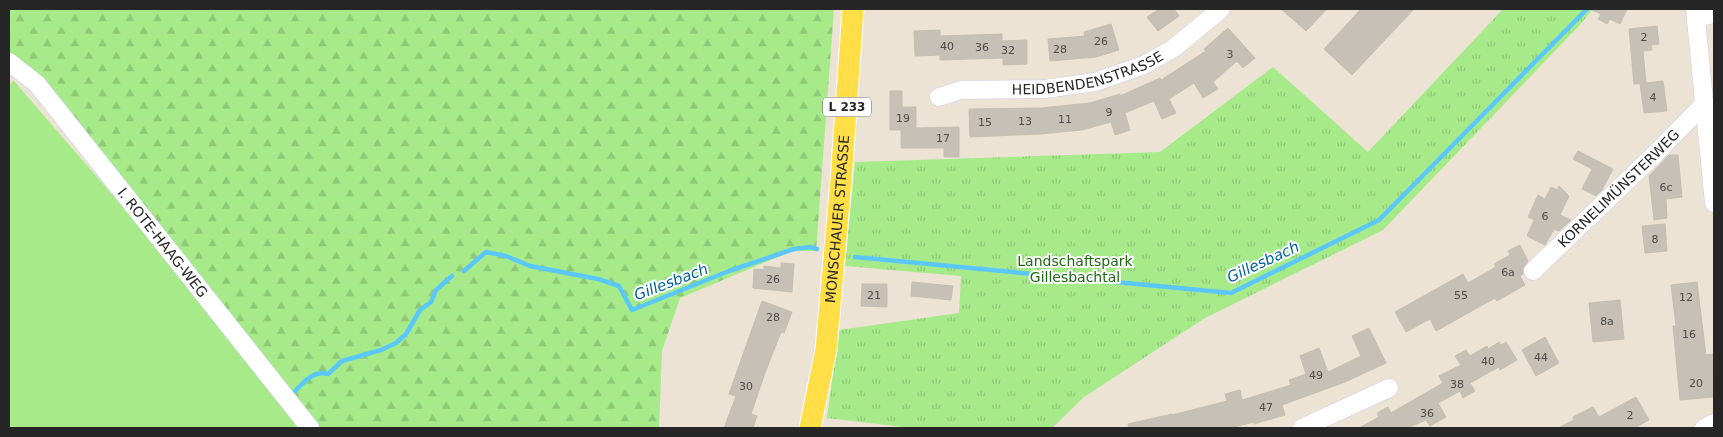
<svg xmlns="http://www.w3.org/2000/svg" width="1723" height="437" font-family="'DejaVu Sans',sans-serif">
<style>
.grass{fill:#a6ea8a}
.forest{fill:url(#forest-firs)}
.park{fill:url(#park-tufts)}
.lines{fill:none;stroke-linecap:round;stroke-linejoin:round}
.stream{stroke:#5ac8fc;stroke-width:4.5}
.building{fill:#c6c0b6;stroke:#c6bfaf}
.minor-casing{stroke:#cbcee2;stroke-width:19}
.major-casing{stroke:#fff;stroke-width:23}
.minor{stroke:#fff;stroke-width:18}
.major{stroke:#ffde47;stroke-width:21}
.labels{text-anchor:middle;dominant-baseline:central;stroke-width:4;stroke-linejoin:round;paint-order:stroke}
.number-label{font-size:11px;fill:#4e4c4a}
.shield{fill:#fff;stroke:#676767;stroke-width:1}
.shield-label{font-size:12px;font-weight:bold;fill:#262626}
.street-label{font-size:14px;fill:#262626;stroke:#fff}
.park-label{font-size:14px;fill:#1e6911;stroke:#fff}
.water-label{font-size:15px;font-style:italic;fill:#0061a1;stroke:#fff}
</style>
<defs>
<pattern id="forest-firs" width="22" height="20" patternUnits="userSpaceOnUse" patternTransform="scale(1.25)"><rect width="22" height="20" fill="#a6ea8a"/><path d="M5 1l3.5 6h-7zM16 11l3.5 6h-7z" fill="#8fc977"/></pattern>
<pattern id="park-tufts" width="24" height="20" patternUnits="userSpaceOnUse" patternTransform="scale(1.25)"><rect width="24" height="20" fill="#a6ea8a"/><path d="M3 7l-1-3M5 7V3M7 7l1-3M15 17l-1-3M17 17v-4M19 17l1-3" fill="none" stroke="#8fc977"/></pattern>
</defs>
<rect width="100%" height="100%" fill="#ece3d5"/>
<path class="grass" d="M 13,80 L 129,214 L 305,428 L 9,428 L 9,88 Z"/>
<path class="forest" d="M 9,9 L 834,9 L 816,251 L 792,251 L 680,298 L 662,351 L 659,428 L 315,428 L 9,54 Z"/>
<path class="park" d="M 1503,9 L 1593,9 L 1578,27 L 1383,230 L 1205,318 L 1084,397 L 1052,428 L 911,428 L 827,418 L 839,330 L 959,313 L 961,276 L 845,266 L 855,162 L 1160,152 L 1273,67 L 1368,152 Z"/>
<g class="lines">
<g class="stream">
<path d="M 855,257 L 1231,293 L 1379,220 L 1587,9"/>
<path d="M 464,271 L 486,252 L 506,256 L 530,266 L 598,279 L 619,286 L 632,310 L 729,271 L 794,249 L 810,247 L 817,249"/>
<path d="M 290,396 C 301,386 312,369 328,374 L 342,361 L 381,350 L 396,343 L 406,334 L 420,310 L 431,302 L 436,290 L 452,276"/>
</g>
</g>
<g class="building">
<path d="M 1159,9 L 1174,9 L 1179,16 L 1158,31 L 1147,17 Z"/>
<path d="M 1281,9 L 1327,9 L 1306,31 Z"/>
<path d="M 1361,9 L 1414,9 L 1352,75 L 1324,49 Z"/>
<path d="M 1590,9 L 1627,9 L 1620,24 L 1610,19 L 1607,24 L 1598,19 L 1601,14 Z"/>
<path d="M 1111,24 L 1119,50 L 1096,57 L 1050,61 L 1048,39 L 1085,36 L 1084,32 Z"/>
<path d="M 1657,26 L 1659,44 L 1651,45 L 1652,50 L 1643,51 L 1646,83 L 1663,81 L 1667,111 L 1644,113 L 1640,84 L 1644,83 L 1634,84 L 1629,29 Z"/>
<path d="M 1228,28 L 1255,58 L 1243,68 L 1237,61 L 1213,82 L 1218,89 L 1203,98 L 1194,83 L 1169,99 L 1176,113 L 1162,119 L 1154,101 L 1125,113 L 1130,130 L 1115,135 L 1111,122 L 1082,130 L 1040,134 L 970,137 L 969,109 L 1041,108 L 1090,103 L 1120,94 L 1120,96 L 1160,78 L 1161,80 L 1206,51 L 1204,49 Z"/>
<path d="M 940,30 L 940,36 L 1002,34 L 1002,41 L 1027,40 L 1027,64 L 1003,65 L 1003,58 L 940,60 L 940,55 L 915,56 L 914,31 Z"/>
<path d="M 890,91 L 902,91 L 902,107 L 916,107 L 916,128 L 959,127 L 959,157 L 944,157 L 944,148 L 901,148 L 901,130 L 890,130 Z"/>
<path d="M 1578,151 L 1613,169 L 1602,190 L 1596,196 L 1582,189 L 1592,169 L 1573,159 Z"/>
<path d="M 1669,155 L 1678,155 L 1682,197 L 1666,199 L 1667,218 L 1654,220 L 1649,176 Z"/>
<path d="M 1559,186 L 1569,196 L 1560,215 L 1571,220 L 1559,231 L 1554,229 L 1545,245 L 1527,236 L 1534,220 L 1528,217 L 1538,195 L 1545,199 L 1551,187 L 1557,190 Z"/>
<path d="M 1665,224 L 1667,251 L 1645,253 L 1642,226 Z"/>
<path d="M 1520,245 L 1528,261 L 1523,268 L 1523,274 L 1520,276 L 1525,285 L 1497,301 L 1495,298 L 1436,331 L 1430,319 L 1406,332 L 1395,312 L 1463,274 L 1468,283 L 1496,267 L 1494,264 L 1510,255 L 1508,251 Z"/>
<path d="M 781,263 L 794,264 L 792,292 L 753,288 L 754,269 L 764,270 L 764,266 L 781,268 Z"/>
<path d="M 912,282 L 953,286 L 951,300 L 911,296 Z"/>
<path d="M 1697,282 L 1706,355 L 1713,354 L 1714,397 L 1680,400 L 1673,326 L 1676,326 L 1671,285 Z"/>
<path d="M 862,284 L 887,284 L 887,307 L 861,306 Z"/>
<path d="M 1620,300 L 1624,339 L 1593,342 L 1589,303 Z"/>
<path d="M 762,301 L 792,312 L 784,333 L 781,332 L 765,373 L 751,414 L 757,416 L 753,428 L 724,428 L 736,396 L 729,394 Z"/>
<path d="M 1369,328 L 1386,363 L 1345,382 L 1282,405 L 1285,415 L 1254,424 L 1254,422 L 1230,428 L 1129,428 L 1128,424 L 1172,414 L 1172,415 L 1227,401 L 1225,394 L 1240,390 L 1242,400 L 1291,385 L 1289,380 L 1306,374 L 1300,356 L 1319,348 L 1328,372 L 1361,356 L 1352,336 Z"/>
<path d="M 1545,337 L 1559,363 L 1536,376 L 1522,350 Z"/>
<path d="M 1499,342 L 1501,345 L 1506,342 L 1517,360 L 1500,370 L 1499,367 L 1470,383 L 1475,391 L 1463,398 L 1460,391 L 1438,403 L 1446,417 L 1430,426 L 1426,420 L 1407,428 L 1359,428 L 1379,417 L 1377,413 L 1388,407 L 1391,413 L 1443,383 L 1439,376 L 1461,365 L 1455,356 L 1466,350 L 1470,356 L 1487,346 L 1488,349 Z"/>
<path d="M 1636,397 L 1649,420 L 1634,428 L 1558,428 L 1574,420 L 1573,417 L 1593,407 L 1599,417 Z"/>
</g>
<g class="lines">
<defs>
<g id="minor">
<path d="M 1695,9 L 1714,203"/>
<path d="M 1696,17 L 1714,14"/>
<path id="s1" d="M 9,62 L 37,84 L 310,428"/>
<path id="s2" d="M 939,97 L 961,90 L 1045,89 L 1095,82 L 1144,65 L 1174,48 L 1221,9"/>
<path id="s3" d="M 1533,271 L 1655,154 L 1704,104"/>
<path d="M 1302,428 L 1389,388"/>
<path d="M 1704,428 L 1714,423"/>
</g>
<g id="major">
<path id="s4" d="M 810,428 L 826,350 L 841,180 L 853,9"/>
</g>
</defs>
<use href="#minor" class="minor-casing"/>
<use href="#major" class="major-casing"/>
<use href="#minor" class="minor"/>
<use href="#major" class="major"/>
</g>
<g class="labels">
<g class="number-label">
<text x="1644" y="37">2</text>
<text x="1101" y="41">26</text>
<text x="947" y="46">40</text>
<text x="982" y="47">36</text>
<text x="1060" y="49">28</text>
<text x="1008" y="50">32</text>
<text x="1230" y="54">3</text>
<text x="1653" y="97">4</text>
<text x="1109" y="112">9</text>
<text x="903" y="118">19</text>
<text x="1065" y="119">11</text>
<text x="1025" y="121">13</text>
<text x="985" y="122">15</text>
<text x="943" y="138">17</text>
<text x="1666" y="187">6c</text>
<text x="1545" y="216">6</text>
<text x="1655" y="239">8</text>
<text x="1508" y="272">6a</text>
<text x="773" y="279">26</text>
<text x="874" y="295">21</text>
<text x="1461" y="295">55</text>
<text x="1686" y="297">12</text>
<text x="773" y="317">28</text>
<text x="1607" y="321">8a</text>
<text x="1689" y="334">16</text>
<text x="1541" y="357">44</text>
<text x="1488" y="361">40</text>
<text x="1316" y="375">49</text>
<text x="1696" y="383">20</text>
<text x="1457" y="384">38</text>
<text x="746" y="386">30</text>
<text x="1266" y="407">47</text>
<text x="1427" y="413">36</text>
<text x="1630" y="415">2</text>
</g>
<rect class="shield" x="823" y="97.5" width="48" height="19" rx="4"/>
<g class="shield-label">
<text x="847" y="107">L 233</text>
</g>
<g class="street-label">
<text stroke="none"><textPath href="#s2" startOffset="152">HEIDBENDENSTRASSE</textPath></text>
<text stroke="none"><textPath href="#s3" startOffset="119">KORNELIMÜNSTERWEG</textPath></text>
<text stroke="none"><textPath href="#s4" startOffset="211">MONSCHAUER STRASSE</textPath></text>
<text stroke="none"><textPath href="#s1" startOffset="238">I. ROTE-HAAG-WEG</textPath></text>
</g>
<g class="park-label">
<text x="1075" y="261">Landschaftspark<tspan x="1075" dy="16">Gillesbachtal</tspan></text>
</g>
<g class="water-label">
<text transform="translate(1263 262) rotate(-25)">Gillesbach</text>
<text transform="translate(671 282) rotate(-21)">Gillesbach</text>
</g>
</g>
<rect width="1723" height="437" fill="none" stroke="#262626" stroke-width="20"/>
</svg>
